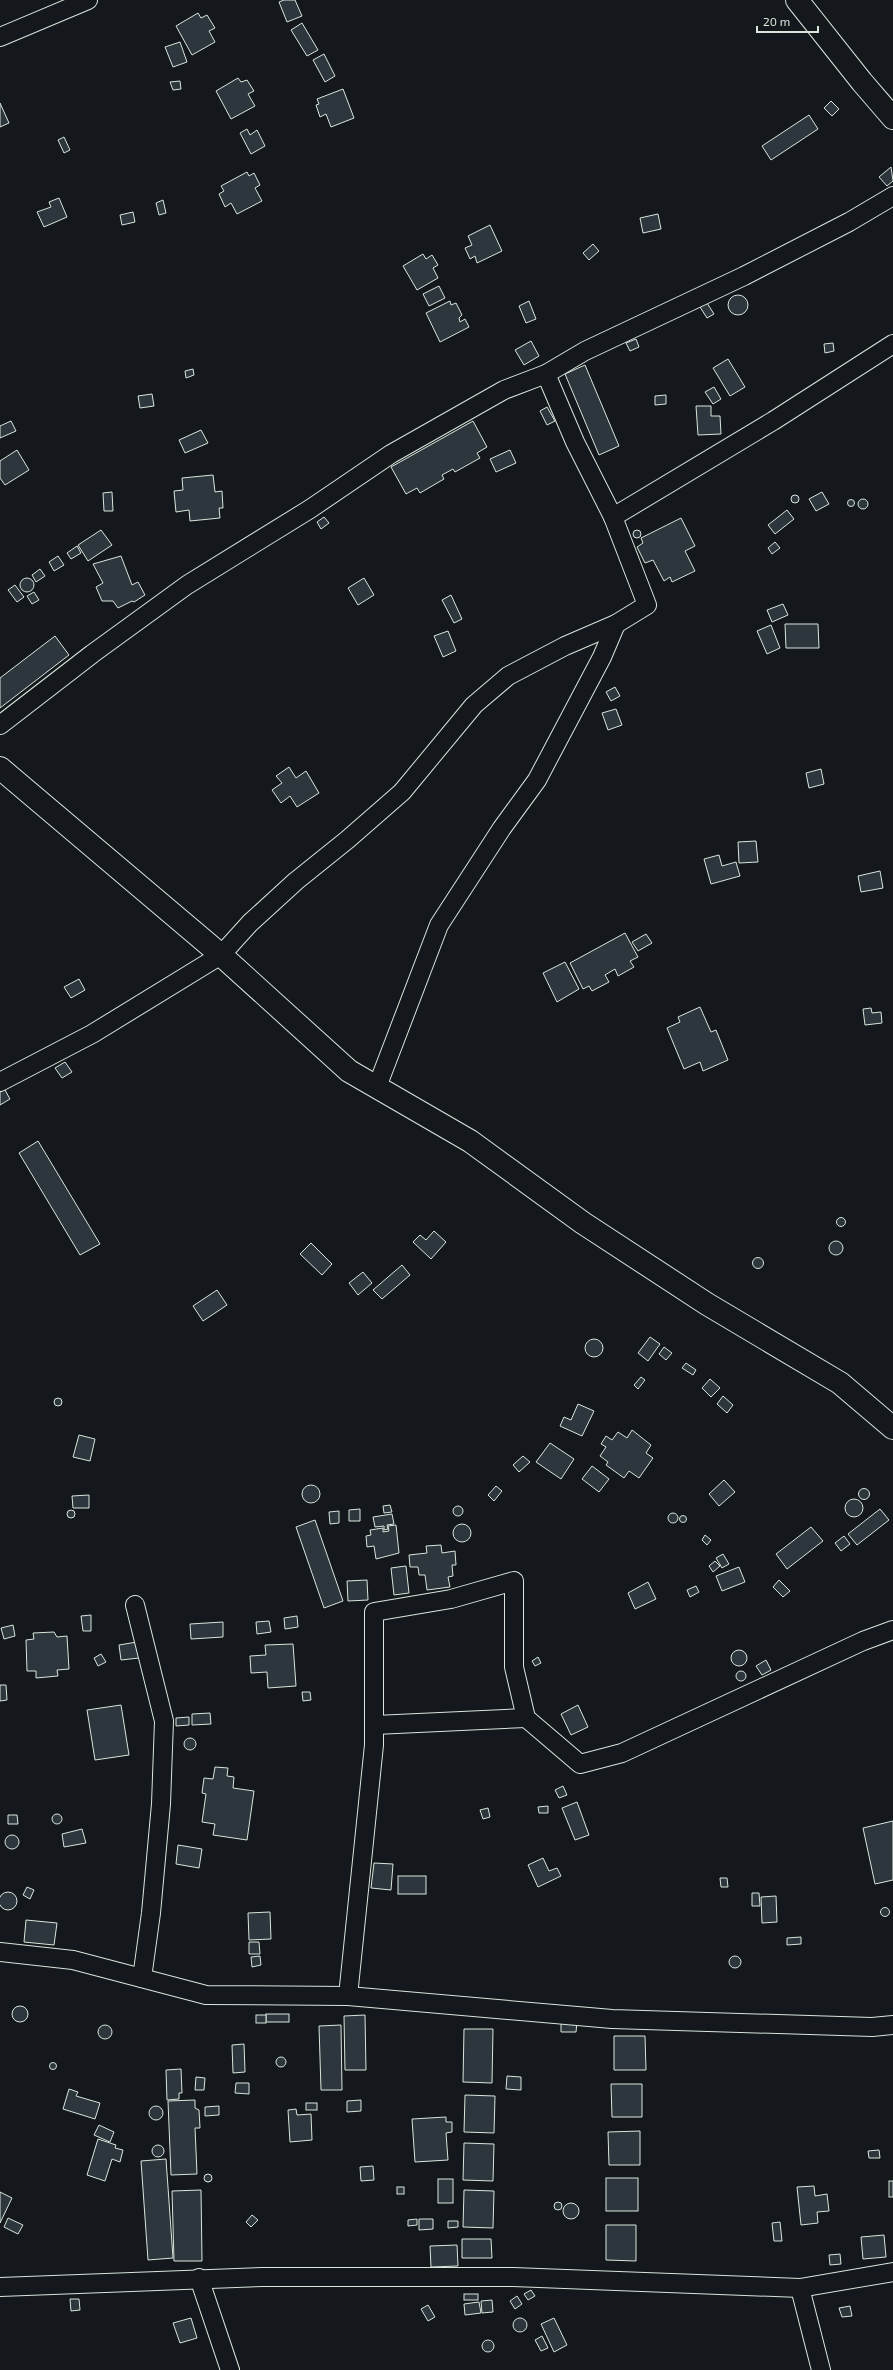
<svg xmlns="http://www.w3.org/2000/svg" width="893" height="2370" font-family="'Exo 2',sans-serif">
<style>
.building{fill:#2c363c;stroke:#d8e6dc}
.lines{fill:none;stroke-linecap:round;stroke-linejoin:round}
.minor-casing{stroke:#d8e6dc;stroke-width:20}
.tertiary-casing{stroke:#d8e6dc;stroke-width:24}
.minor{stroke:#14181c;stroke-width:18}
.tertiary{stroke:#14181c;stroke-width:22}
</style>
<rect width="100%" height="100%" fill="#14181c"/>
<g class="building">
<path d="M 284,0 L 295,0 L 302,16 L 287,22 L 279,2 Z"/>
<path d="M 198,13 L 201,18 L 207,15 L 215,28 L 209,31 L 215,42 L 192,55 L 176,26 Z"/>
<path d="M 302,23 L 318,50 L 307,56 L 291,30 Z"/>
<path d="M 180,42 L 187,62 L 173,67 L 165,47 Z"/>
<path d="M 324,54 L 335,76 L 325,82 L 313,60 Z"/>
<path d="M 238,78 L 241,82 L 247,80 L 254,91 L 248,94 L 255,106 L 231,119 L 216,91 Z"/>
<path d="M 180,81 L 181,89 L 173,90 L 170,82 Z"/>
<path d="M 343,89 L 354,118 L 331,127 L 326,114 L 320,117 L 316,105 L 319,104 L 317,99 Z"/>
<path d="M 831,101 L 839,109 L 832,116 L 824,108 Z"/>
<path d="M 0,103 L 9,123 L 0,127 Z"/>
<path d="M 809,115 L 818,129 L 771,160 L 762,146 Z"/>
<path d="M 247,129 L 250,135 L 257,130 L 265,146 L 251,154 L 240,133 Z"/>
<path d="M 64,137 L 70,150 L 64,153 L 58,140 Z"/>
<path d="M 891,167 L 893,181 L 887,186 L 879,177 Z"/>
<path d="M 247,172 L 249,176 L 254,173 L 260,185 L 255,188 L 262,201 L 237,214 L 231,203 L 225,207 L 219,194 L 224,191 L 221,186 Z"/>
<path d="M 59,198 L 67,217 L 44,227 L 37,212 L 51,207 L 49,202 Z"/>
<path d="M 163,200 L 166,213 L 159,215 L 156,203 Z"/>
<path d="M 133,212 L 135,222 L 122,225 L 120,215 Z"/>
<path d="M 658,214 L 661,229 L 643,233 L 640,218 Z"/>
<path d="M 490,225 L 502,251 L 477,263 L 475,256 L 470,259 L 465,248 L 472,245 L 468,236 Z"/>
<path d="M 593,244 L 599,251 L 589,260 L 583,253 Z"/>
<path d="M 423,254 L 426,259 L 432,255 L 438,265 L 433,268 L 438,278 L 417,290 L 403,266 Z"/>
<path d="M 439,286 L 445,298 L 429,306 L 423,294 Z"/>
<circle cx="738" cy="305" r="10"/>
<path d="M 450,301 L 451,305 L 456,303 L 462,315 L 459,318 L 460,322 L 465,319 L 469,327 L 440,342 L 426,313 Z"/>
<path d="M 529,301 L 536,319 L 526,323 L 519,306 Z"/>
<path d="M 707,303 L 714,314 L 707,318 L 700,307 Z"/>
<path d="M 636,339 L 639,347 L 630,351 L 626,343 Z"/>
<path d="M 531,341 L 539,356 L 524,365 L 515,350 Z"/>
<path d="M 833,343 L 834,351 L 825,353 L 824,344 Z"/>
<path d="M 728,359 L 745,387 L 730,396 L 713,368 Z"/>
<path d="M 585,365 L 619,446 L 599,455 L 565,374 Z"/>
<path d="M 193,369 L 194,375 L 186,378 L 185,371 Z"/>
<path d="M 714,387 L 721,399 L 713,404 L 705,392 Z"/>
<path d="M 152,394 L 154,406 L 140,408 L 138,396 Z"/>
<path d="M 666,395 L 666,404 L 655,405 L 655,396 Z"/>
<path d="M 696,406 L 711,406 L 711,416 L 720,416 L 721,434 L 698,435 Z"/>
<path d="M 547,407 L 555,421 L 547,425 L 540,411 Z"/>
<path d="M 11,421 L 16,431 L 0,438 L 0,426 Z"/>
<path d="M 473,421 L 487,447 L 477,453 L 480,458 L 455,472 L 453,469 L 442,475 L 444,479 L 420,493 L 417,488 L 406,494 L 391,467 Z"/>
<path d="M 201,430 L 208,443 L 185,453 L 179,440 Z"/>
<path d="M 17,450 L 29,470 L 5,485 L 0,478 L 0,461 Z"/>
<path d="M 510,450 L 516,463 L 496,472 L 490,459 Z"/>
<path d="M 213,475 L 215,492 L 222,491 L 223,508 L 219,508 L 220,518 L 190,521 L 189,510 L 176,512 L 174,491 L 183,490 L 182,478 Z"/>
<path d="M 112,492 L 113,511 L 104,511 L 103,493 Z"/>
<path d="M 822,492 L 829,504 L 816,511 L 809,499 Z"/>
<circle cx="795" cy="499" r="4"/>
<circle cx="863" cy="504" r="5"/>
<circle cx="851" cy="503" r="3.5"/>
<path d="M 787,510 L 794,519 L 775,534 L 768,525 Z"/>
<path d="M 324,517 L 329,523 L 321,529 L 317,522 Z"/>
<path d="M 681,518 L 695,546 L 685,551 L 695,571 L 672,582 L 670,577 L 664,581 L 653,560 L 645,563 L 637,547 L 643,543 L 641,538 Z"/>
<circle cx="637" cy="534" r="4"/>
<path d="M 101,530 L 112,545 L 88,561 L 78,545 Z"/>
<path d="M 775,542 L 780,548 L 772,554 L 768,548 Z"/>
<path d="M 77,546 L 81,553 L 71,559 L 67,553 Z"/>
<path d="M 58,556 L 64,565 L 54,571 L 49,562 Z"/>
<path d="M 121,556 L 132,585 L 138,582 L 145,595 L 134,602 L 132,601 L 118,608 L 113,601 L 102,601 L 96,587 L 103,583 L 93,564 Z"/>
<path d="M 40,569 L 45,576 L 36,582 L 32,575 Z"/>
<circle cx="27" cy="585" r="7"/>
<path d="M 364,578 L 374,595 L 358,605 L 348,588 Z"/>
<path d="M 15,585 L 24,597 L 17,602 L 8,590 Z"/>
<path d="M 34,592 L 39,600 L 32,604 L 27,596 Z"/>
<path d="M 451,595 L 462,619 L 454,623 L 442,600 Z"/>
<path d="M 783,604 L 788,615 L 772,622 L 767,610 Z"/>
<path d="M 785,624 L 818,624 L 819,648 L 786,648 Z"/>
<path d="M 771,625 L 780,648 L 767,654 L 757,631 Z"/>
<path d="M 448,631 L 456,651 L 443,657 L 434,636 Z"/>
<path d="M 55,636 L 69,655 L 0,708 L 0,678 Z"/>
<path d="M 615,687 L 620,696 L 611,701 L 606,692 Z"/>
<path d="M 616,709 L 622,725 L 608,730 L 602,713 Z"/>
<path d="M 289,767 L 296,778 L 306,771 L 319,793 L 297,807 L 290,796 L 281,803 L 272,790 L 282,783 L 276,776 Z"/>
<path d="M 821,769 L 824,784 L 809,788 L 806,773 Z"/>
<path d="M 756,841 L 758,862 L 739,863 L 738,842 Z"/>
<path d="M 719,855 L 722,866 L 736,862 L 740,876 L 711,884 L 704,859 Z"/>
<path d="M 880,871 L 883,888 L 861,892 L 858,876 Z"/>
<path d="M 625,933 L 638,957 L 630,961 L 634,967 L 618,976 L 615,969 L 605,975 L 609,982 L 592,991 L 589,986 L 583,989 L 570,963 Z"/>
<path d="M 646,934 L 652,943 L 638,951 L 632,942 Z"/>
<path d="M 565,962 L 579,989 L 557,1002 L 543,973 Z"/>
<path d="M 79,979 L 85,990 L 71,998 L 64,987 Z"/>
<path d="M 700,1007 L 711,1032 L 716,1030 L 728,1060 L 703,1071 L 700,1062 L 684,1069 L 667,1028 L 680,1022 L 678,1017 Z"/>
<path d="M 871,1008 L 872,1013 L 881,1012 L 882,1023 L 865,1025 L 863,1009 Z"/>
<path d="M 65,1062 L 72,1072 L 62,1078 L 55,1068 Z"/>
<path d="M 5,1090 L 10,1099 L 0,1105 L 0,1092 Z"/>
<path d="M 38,1141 L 100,1244 L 80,1255 L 19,1153 Z"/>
<circle cx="841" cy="1222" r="4.5"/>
<path d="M 434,1231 L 446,1242 L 431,1259 L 413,1242 L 420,1235 L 426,1240 Z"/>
<circle cx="836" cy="1248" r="7"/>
<path d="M 311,1243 L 332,1264 L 322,1275 L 300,1254 Z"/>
<circle cx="758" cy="1263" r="5.5"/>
<path d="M 402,1265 L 410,1275 L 382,1299 L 373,1290 Z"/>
<path d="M 363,1272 L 372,1283 L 358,1295 L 349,1283 Z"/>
<path d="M 217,1290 L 227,1305 L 203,1321 L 193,1306 Z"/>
<path d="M 650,1337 L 660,1344 L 648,1361 L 638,1353 Z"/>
<circle cx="594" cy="1348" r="9"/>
<path d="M 664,1347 L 672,1353 L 666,1360 L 659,1354 Z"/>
<path d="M 686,1363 L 696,1370 L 693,1375 L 682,1368 Z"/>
<path d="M 641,1377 L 645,1380 L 638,1389 L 634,1385 Z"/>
<path d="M 710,1379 L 720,1388 L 711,1397 L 702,1388 Z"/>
<path d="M 723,1396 L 733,1405 L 727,1413 L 717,1404 Z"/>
<circle cx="58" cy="1402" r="4"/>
<path d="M 578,1404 L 594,1411 L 582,1436 L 560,1426 L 564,1417 L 571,1420 Z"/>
<path d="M 632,1430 L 651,1445 L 646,1453 L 653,1458 L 639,1478 L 629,1471 L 624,1478 L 606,1465 L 608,1462 L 600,1456 L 606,1447 L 601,1444 L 606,1436 L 612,1440 L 618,1432 L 627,1438 Z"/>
<path d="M 79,1435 L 95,1439 L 90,1461 L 73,1457 Z"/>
<path d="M 550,1443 L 574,1459 L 561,1479 L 536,1462 Z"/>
<path d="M 523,1456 L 530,1462 L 519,1472 L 513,1465 Z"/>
<path d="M 592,1466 L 609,1479 L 599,1492 L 582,1479 Z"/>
<path d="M 724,1480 L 735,1492 L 719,1506 L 709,1494 Z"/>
<circle cx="311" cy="1494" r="9"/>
<path d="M 496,1486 L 502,1491 L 494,1501 L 488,1495 Z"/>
<circle cx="864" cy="1494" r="5.5"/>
<path d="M 89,1495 L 89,1508 L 73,1508 L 72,1496 Z"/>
<circle cx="854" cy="1508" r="9"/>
<path d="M 390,1505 L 392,1512 L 384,1513 L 383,1506 Z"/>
<circle cx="458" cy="1511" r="5"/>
<path d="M 360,1509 L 360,1521 L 349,1521 L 349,1510 Z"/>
<path d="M 880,1509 L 889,1520 L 857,1545 L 848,1534 Z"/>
<circle cx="71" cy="1514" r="4"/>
<path d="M 339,1511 L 339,1523 L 330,1524 L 329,1512 Z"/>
<circle cx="673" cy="1518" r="5"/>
<path d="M 392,1514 L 394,1524 L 387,1525 L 388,1529 L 384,1530 L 384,1526 L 375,1527 L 373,1517 Z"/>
<circle cx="683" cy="1519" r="3.5"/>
<path d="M 315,1520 L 343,1601 L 324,1608 L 296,1527 Z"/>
<circle cx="462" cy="1533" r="9"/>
<path d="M 396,1525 L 399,1553 L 376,1559 L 374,1546 L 367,1547 L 366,1536 L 371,1535 L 370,1530 L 383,1528 L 383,1532 L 389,1531 L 388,1526 Z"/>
<path d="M 811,1527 L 823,1541 L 787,1569 L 776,1554 Z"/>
<path d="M 705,1535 L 711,1540 L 707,1545 L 702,1540 Z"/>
<path d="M 844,1536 L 850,1544 L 841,1551 L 835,1543 Z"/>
<path d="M 441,1545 L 442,1553 L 455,1551 L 456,1565 L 452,1565 L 453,1576 L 448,1577 L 450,1587 L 427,1590 L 425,1575 L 419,1575 L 418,1567 L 410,1567 L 409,1555 L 427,1553 L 426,1546 Z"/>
<path d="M 723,1554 L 729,1564 L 722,1568 L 716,1558 Z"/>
<path d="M 715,1561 L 720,1566 L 713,1572 L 709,1566 Z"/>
<path d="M 406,1566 L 409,1593 L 394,1595 L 391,1568 Z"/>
<path d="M 739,1567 L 745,1582 L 722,1591 L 716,1576 Z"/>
<path d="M 367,1580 L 368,1600 L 348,1601 L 347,1581 Z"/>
<path d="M 779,1580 L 790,1591 L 783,1597 L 773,1587 Z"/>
<path d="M 648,1582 L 656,1599 L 635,1609 L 628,1593 Z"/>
<path d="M 696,1586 L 699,1592 L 690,1597 L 687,1590 Z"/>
<path d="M 91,1615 L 91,1631 L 83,1631 L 81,1616 Z"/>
<path d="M 297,1616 L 298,1627 L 285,1629 L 284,1618 Z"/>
<path d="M 269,1621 L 271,1632 L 257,1634 L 256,1622 Z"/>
<path d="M 223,1622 L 223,1637 L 191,1639 L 190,1624 Z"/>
<path d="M 13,1625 L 15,1636 L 4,1639 L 1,1628 Z"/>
<path d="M 54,1632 L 57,1637 L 67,1636 L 69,1669 L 57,1670 L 58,1676 L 36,1678 L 36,1671 L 27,1671 L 26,1640 L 34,1639 L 33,1633 Z"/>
<path d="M 137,1642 L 139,1658 L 121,1660 L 119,1645 Z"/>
<path d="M 293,1644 L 296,1686 L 268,1688 L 267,1672 L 251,1673 L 250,1656 L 266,1655 L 265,1645 Z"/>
<circle cx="739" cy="1658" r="8"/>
<path d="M 101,1654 L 106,1662 L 98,1666 L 94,1658 Z"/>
<path d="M 538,1657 L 541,1663 L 535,1666 L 532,1661 Z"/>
<path d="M 766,1660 L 771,1670 L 762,1675 L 756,1666 Z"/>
<circle cx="741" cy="1676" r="5"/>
<path d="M 0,1685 L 6,1685 L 7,1700 L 0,1701 Z"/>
<path d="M 302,1692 L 310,1692 L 311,1700 L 303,1701 Z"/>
<path d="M 121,1705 L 129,1755 L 95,1760 L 87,1710 Z"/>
<path d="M 578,1705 L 588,1727 L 571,1735 L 561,1714 Z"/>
<path d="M 210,1713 L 211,1724 L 192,1725 L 192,1714 Z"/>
<path d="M 189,1717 L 189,1725 L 176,1726 L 176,1718 Z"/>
<circle cx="190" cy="1744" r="6"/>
<path d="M 215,1767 L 228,1768 L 227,1776 L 234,1777 L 233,1788 L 254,1791 L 247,1840 L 213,1835 L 215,1824 L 202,1822 L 206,1794 L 202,1793 L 204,1778 L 213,1779 Z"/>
<path d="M 563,1786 L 567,1795 L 559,1798 L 555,1790 Z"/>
<path d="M 577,1802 L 589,1835 L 575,1840 L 562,1808 Z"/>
<path d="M 548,1806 L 548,1813 L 539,1813 L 538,1807 Z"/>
<path d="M 488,1808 L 490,1817 L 483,1819 L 480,1810 Z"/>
<circle cx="57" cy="1819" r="5"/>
<path d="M 8,1815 L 17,1815 L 18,1824 L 8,1824 Z"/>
<path d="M 893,1821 L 893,1880 L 875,1884 L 863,1828 Z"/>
<path d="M 82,1829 L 86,1843 L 64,1847 L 62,1834 Z"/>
<circle cx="12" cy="1842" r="7"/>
<path d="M 178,1845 L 202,1849 L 199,1868 L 176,1864 Z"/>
<path d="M 543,1858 L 549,1871 L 557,1868 L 561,1876 L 538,1887 L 528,1865 Z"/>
<path d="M 374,1863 L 393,1864 L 391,1890 L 371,1888 Z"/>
<rect x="398" y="1876" width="28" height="18"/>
<path d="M 720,1878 L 727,1878 L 728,1887 L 721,1887 Z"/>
<path d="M 27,1887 L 34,1890 L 30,1899 L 23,1895 Z"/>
<circle cx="8" cy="1901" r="9"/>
<path d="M 752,1893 L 759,1893 L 760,1906 L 752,1906 Z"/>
<path d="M 776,1896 L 777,1922 L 762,1923 L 761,1897 Z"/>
<circle cx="885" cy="1912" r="4.5"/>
<path d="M 270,1912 L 271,1939 L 249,1940 L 248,1913 Z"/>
<path d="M 26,1920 L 57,1923 L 54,1945 L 24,1942 Z"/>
<path d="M 801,1937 L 801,1944 L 787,1945 L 787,1938 Z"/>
<path d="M 249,1942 L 259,1942 L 260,1954 L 249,1954 Z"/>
<path d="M 260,1956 L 261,1965 L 252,1967 L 251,1957 Z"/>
<circle cx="735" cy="1962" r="6"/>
<circle cx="20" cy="2014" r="8"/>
<rect x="266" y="2014" width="23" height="8"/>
<rect x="256" y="2015" width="10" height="8"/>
<path d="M 365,2015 L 366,2070 L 345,2070 L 344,2016 Z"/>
<path d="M 561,2022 L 577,2022 L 576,2032 L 561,2032 Z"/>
<path d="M 341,2025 L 342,2090 L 321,2090 L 319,2026 Z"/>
<circle cx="105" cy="2032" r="7"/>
<path d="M 464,2029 L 493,2029 L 492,2083 L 463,2082 Z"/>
<path d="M 614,2036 L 645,2036 L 646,2070 L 614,2070 Z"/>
<path d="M 244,2044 L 245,2072 L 233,2073 L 232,2045 Z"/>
<circle cx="281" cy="2062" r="5"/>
<circle cx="53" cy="2066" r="3.5"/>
<path d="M 181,2069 L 182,2093 L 179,2093 L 179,2099 L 167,2100 L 166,2070 Z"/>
<path d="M 507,2076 L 521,2077 L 521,2090 L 506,2089 Z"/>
<path d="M 196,2077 L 205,2078 L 204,2090 L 195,2090 Z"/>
<path d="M 236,2083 L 249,2083 L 249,2094 L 235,2093 Z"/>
<path d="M 611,2084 L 642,2084 L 642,2117 L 612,2117 Z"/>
<path d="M 69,2089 L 78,2092 L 76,2096 L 100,2103 L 95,2119 L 63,2109 Z"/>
<path d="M 465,2095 L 495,2096 L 494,2133 L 464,2132 Z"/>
<path d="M 195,2100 L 195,2108 L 199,2110 L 200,2128 L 195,2128 L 197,2174 L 171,2175 L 168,2101 Z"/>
<path d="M 361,2100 L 361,2111 L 347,2112 L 347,2101 Z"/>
<rect x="306" y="2103" width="11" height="7"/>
<path d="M 219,2106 L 219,2115 L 205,2116 L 205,2107 Z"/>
<circle cx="156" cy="2113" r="7"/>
<path d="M 296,2109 L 297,2115 L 311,2114 L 312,2140 L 290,2142 L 288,2110 Z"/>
<path d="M 446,2117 L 446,2122 L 452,2122 L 452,2132 L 446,2133 L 448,2160 L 415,2162 L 412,2119 Z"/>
<path d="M 99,2125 L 114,2132 L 110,2142 L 94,2135 Z"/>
<path d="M 640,2131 L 640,2165 L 609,2165 L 608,2132 Z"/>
<path d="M 98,2139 L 116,2145 L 115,2148 L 123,2150 L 120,2162 L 112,2159 L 105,2181 L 87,2175 Z"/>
<path d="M 464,2143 L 494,2144 L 493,2181 L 463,2180 Z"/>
<circle cx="158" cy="2151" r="6"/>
<path d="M 879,2150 L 880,2158 L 869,2158 L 868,2151 Z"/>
<path d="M 166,2159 L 173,2258 L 148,2260 L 141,2161 Z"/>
<path d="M 373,2166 L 374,2180 L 361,2181 L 360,2167 Z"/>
<circle cx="208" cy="2178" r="4"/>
<rect x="606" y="2178" width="32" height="33"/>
<rect x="438" y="2179" width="15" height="24"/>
<rect x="889" y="2181" width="4" height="16"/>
<path d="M 814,2186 L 815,2196 L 827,2194 L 829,2211 L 817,2212 L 818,2223 L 801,2225 L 797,2187 Z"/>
<rect x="397" y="2187" width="7" height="7"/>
<path d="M 201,2190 L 202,2261 L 174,2261 L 172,2191 Z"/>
<path d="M 464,2190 L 494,2191 L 493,2228 L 463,2227 Z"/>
<path d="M 0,2192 L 12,2198 L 0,2223 Z"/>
<circle cx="558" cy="2206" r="4"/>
<circle cx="571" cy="2211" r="8"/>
<path d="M 252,2215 L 258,2220 L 251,2227 L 246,2222 Z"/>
<path d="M 8,2218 L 23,2225 L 18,2234 L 4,2227 Z"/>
<path d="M 417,2219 L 417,2225 L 408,2226 L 408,2220 Z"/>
<path d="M 419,2219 L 433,2219 L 433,2229 L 419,2230 Z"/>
<path d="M 448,2221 L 458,2221 L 458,2227 L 448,2228 Z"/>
<path d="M 780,2222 L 782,2241 L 774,2241 L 772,2223 Z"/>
<path d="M 606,2225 L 636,2225 L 636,2261 L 606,2260 Z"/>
<path d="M 884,2235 L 886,2257 L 863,2259 L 861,2237 Z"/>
<path d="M 462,2239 L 491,2239 L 492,2258 L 462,2258 Z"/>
<path d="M 457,2245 L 458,2266 L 431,2267 L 430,2246 Z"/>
<path d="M 840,2254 L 841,2264 L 830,2265 L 829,2255 Z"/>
<path d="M 531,2290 L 535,2296 L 528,2300 L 524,2294 Z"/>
<rect x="464" y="2294" width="14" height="6"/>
<path d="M 517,2296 L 522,2304 L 515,2309 L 510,2301 Z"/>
<path d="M 70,2299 L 79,2299 L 80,2310 L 71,2311 Z"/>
<path d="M 492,2300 L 493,2312 L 482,2313 L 481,2301 Z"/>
<path d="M 479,2302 L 481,2313 L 465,2315 L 464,2304 Z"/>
<path d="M 428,2305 L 435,2317 L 428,2321 L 421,2309 Z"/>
<path d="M 850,2306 L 852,2316 L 842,2317 L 839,2308 Z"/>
<path d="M 191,2318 L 197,2338 L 180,2343 L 173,2323 Z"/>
<path d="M 554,2318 L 567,2345 L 554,2352 L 541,2324 Z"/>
<circle cx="520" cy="2325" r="7"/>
<path d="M 542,2336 L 548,2348 L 541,2351 L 535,2340 Z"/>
<circle cx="488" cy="2346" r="6"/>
</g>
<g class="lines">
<defs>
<g id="minor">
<path d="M 0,37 L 88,0"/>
<path d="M 613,517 L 773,421 L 893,344"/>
<path d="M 0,725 L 92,654 L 187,585 L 310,509 L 391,454 L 504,390 L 546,374 L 585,351 L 744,276 L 849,222 L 893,196"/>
<path d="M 0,1082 L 92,1034 L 221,955 L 250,923 L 296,881 L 347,840 L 402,792 L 474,705 L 508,676 L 565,646 L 616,624 L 647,605 L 613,517 L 575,442 L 546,374"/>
<path d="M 377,1087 L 439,925 L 502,828 L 537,780 L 602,657 L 616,624"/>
<path d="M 135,1605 L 164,1721 L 161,1804 L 151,1913 L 142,1978"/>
<path d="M 375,1725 L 526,1718"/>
<path d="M 0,1952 L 73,1960 L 206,1995 L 348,1996 L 612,2019 L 872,2027 L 893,2025"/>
<path d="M 348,1996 L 374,1745 L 374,1612 L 451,1599 L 514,1581 L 514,1667 L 526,1718 L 580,1764 L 622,1753 L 863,1641 L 893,1630"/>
<path d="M 199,2278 L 230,2370"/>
<path d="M 0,2287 L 263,2277 L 513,2277 L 800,2288 L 893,2272"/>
<path d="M 800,2288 L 821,2370"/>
</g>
<g id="tertiary">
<path d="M 797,0 L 862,82 L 893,118"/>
<path d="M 0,768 L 221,955 L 349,1071 L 470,1141 L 583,1223 L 707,1304 L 840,1383 L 893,1428"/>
</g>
</defs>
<use href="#minor" class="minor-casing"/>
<use href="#tertiary" class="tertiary-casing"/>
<use href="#minor" class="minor"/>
<use href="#tertiary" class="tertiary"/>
</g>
<path d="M757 26v6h61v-6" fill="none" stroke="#d8e6dc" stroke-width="2"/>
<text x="763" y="26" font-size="12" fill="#d8e6dc" stroke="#14181c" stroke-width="3" paint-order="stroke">20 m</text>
</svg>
